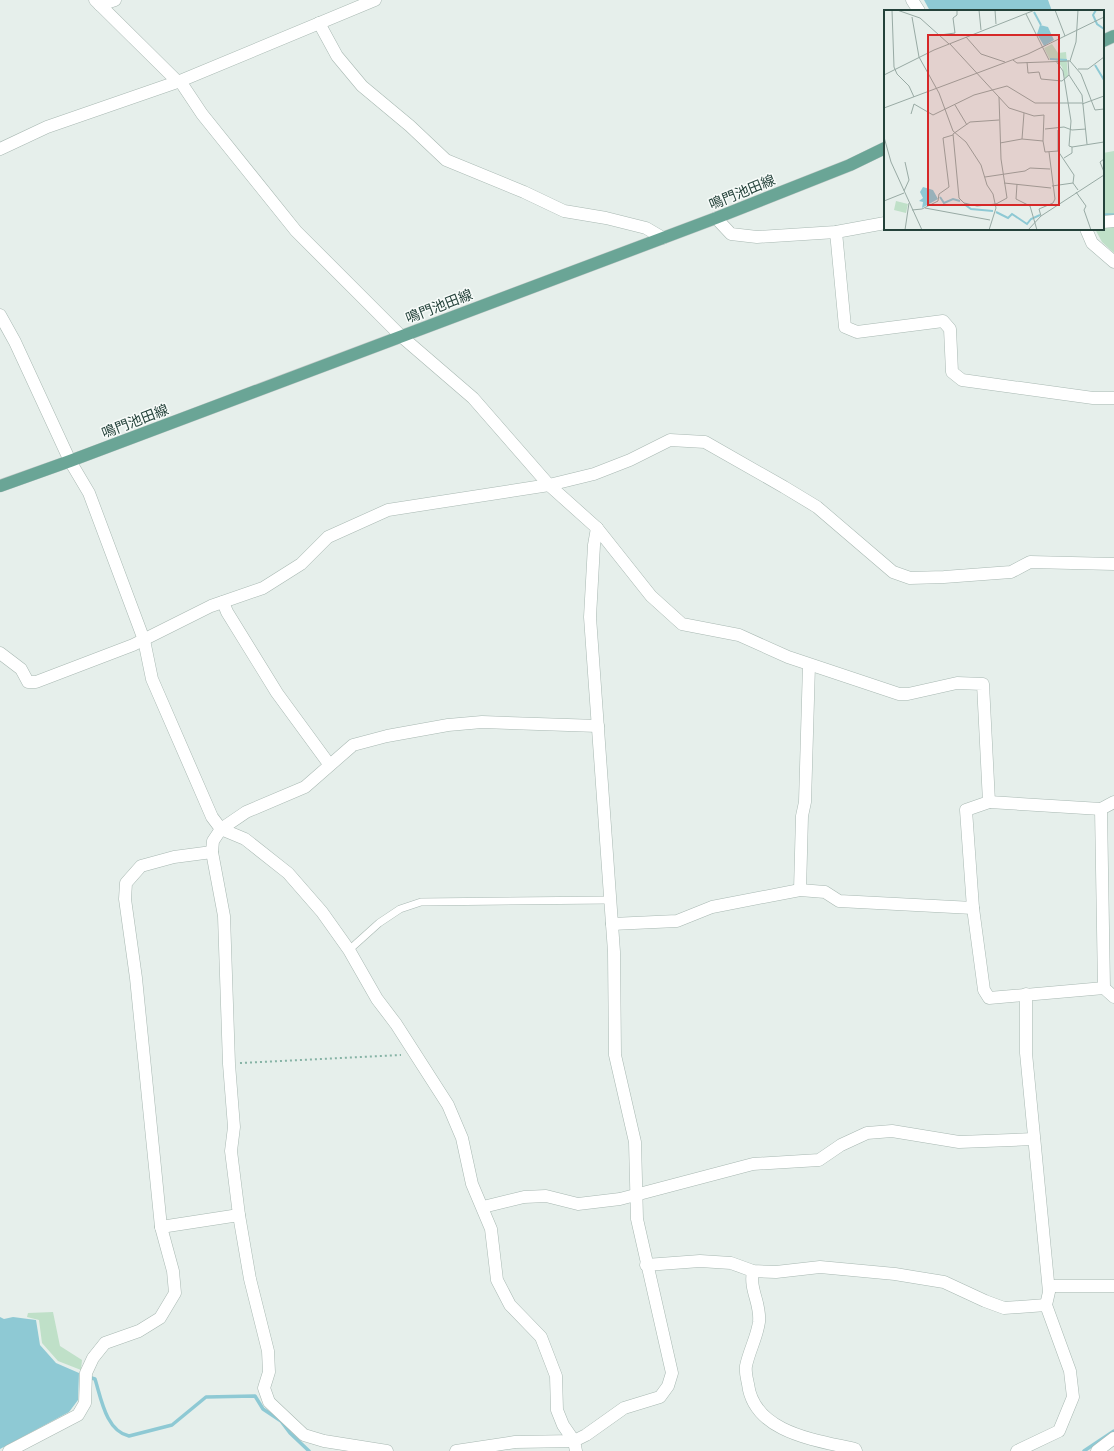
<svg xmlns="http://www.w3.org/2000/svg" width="1114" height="1451" font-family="Roboto,'Noto Sans JP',sans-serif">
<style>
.green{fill:#bfe0c8}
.water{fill:#8ec9d4}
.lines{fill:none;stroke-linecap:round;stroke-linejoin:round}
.stream{stroke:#8ec9d4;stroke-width:3.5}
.service-casing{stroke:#a8b8b2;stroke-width:8}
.minor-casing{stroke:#a8b8b2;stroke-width:13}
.primary-casing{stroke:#c2cac8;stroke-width:13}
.path{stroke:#86b3a5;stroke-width:2;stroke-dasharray:2 3;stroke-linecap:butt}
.service{stroke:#fff;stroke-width:7}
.minor{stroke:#fff;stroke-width:12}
.primary{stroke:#6aa596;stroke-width:12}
.labels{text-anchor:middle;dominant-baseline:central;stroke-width:3;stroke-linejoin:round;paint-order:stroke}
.street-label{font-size:14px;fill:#24423a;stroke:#f7fbf9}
.inset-river{fill:none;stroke:#8ec9d4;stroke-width:2}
.inset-road{fill:none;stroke:#98aaa4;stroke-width:1}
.view{fill:#d62828;fill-opacity:0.15;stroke:#d62828;stroke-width:2}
.inset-edge{fill:none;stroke:#24423a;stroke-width:2}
</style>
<rect width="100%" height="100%" fill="#e6efeb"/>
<g class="green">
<path d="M 1114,151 L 1114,253 L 1102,242 L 1095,229 L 1103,229 L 1103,153 Z"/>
<path d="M 53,1312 L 60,1346 L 82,1360 L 81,1370 L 58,1361 L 42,1343 L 39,1320 L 27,1317 L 28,1313 Z"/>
</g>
<g class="water">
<path d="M 924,0 L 1048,0 L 1052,11 L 930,11 Z"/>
<path d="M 0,1317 L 4,1319 L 13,1317 L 36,1320 L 40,1345 L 56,1363 L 79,1373 L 78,1400 L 69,1412 L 0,1449 Z"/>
</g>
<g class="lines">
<g class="stream">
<path d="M 1103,215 L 1114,215"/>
<path d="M 88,1377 L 95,1379 C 101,1398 106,1431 129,1436 L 172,1425 L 206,1397 L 255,1396 L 263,1409 L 281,1421 L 290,1433 L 309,1451"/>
<path d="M 1084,1451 L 1114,1431"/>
</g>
<defs>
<path id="service" d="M 349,950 L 379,923 L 400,909 L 421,902 L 609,900"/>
<g id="minor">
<path d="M 95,0 L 178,82"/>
<path d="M 912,0 L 919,11"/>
<path d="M 100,5 L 115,0"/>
<path d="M 319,23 L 337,56 L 362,86 L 410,126 L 446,160 L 524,192 L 564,211 L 606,218 L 646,228 L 663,238"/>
<path d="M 180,81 L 202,114 L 296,231 L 401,336 L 473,398 L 549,485 L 597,528 L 651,596 L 682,624 L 739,635 L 788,657 L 899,694 L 908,694 L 957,683 L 983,684 L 989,802 L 966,810 L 973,908"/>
<path d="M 0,149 L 47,127 L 180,81 L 375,0"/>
<path d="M 716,218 L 731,234 L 757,237 L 836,232 L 885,223"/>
<path d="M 1103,222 L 1114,221"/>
<path d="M 1086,229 L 1092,243 L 1114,262"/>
<path d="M 836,232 L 845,327 L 857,332 L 943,321 L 950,329 L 952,372 L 962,380 L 1093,398 L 1114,398"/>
<path d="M 0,315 L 15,342 L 70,461 L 89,493 L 144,640 L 152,679 L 212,817 L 221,829 L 245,839 L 288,873 L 322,912 L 349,950 L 377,999 L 396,1024 L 448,1105 L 462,1138 L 472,1184 L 491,1229 L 497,1280 L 510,1305 L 541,1337 L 556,1376 L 557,1410 L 563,1425 L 574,1441 L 576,1451"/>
<path d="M 223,602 L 227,612 L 277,693 L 329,764"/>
<path d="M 0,653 L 21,669 L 28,682 L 36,682 L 133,645 L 211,606 L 263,588 L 301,564 L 328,537 L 388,510 L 549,485 L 594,474 L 630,460 L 670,440 L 705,442 L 784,487 L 817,507 L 893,572 L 910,578 L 944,577 L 1011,572 L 1030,562 L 1114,564"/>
<path d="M 989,802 L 1101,809 L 1114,802"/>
<path d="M 1101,809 L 1104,988"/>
<path d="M 800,890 L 802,816 L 805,802 L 809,665"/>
<path d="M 612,924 L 677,921 L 712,907 L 800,890 L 825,892 L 839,901 L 973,908 L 984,990 L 989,998 L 1104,988 L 1114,997"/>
<path d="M 483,1207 L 524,1197 L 546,1196 L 578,1204 L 620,1199 L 753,1164 L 819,1160 L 841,1145 L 867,1133 L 892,1131 L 959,1142 L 1034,1139"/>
<path d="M 161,1227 L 239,1215"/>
<path d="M 646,1265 L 700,1261 L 731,1263 L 753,1271 L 776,1272 L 820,1267 L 895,1274 L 944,1282 L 985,1301 L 1004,1308 L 1046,1305"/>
<path d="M 753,1271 C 749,1290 761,1303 759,1322 C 757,1337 749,1351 746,1366 C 745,1372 747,1379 748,1384 C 754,1433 816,1440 855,1449 L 856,1451"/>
<path d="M 1049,1286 L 1114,1286"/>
<path d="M 9,1451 L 78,1415 L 85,1403 L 86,1373 L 93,1358 L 105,1343 L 139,1331 L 160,1318 L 175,1293 L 173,1271 L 161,1227 L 136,978 L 125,899 L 126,883 L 141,866 L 174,857 L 212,852"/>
<path d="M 387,1451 L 324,1441 L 304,1435 L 269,1402 L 264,1388 L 269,1372 L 268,1351 L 250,1279 L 239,1215 L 231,1151 L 234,1127 L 229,1064 L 224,916 L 212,852 L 213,841 L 221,829 L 246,812 L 305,787 L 353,745 L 387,736 L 448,725 L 482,722 L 598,726"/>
<path d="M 456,1451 L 515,1442 L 574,1441 L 586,1435 L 624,1408 L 660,1397 L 668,1386 L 672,1373 L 637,1219 L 635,1142 L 615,1055 L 614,952 L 590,617 L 594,545 L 597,528"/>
<path d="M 1017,1451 L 1059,1431 L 1073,1397 L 1070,1371 L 1046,1305 L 1049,1292 L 1026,1053 L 1026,994"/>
<path d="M 1097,1451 L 1114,1438"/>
</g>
<g id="primary">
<path d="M 1103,41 L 1114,36"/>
<path d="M 0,486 L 70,461 L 716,218 L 850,165 L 885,148"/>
</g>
</defs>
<use href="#service" class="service-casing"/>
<use href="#minor" class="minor-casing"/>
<use href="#primary" class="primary-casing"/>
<path class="path" d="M 240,1063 L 401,1055"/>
<use href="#service" class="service"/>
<use href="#minor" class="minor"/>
<use href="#primary" class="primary"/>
</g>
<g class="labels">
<g class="street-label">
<text transform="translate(742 192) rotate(-22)">鳴門池田線</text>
<text transform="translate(439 306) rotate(-21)">鳴門池田線</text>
<text transform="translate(135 421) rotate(-21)">鳴門池田線</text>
</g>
</g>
<g transform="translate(884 10)">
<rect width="220" height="220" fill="#e6efeb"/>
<path d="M 168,34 L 174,43 L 182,42 L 184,66 L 181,69 L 178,57 L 172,50 L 166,50 L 160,38 ZM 12,191 L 24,194 L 22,203 L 10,200 Z" fill="#bfe0c8"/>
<path d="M 156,15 L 164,17 L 170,30 L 160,36 L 153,24 ZM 39,177 L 49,180 L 54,189 L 38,198 L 39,192 L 35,191 L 39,188 L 36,182 Z" fill="#8ec9d4"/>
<path class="inset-river" d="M 212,0 L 209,5 L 213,14 L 220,19M 150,2 L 157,15M 166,49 L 183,50M 211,55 L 220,70M 56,187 L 60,193 L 69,189 L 76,191M 80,194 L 87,199 L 109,201M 112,202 L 124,208 L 128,204 L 143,214 L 147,209 L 156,205"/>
<path class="inset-road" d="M 8,0 L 10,57 L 13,64 L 25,76 L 30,87M 13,0 L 36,8 L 65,34M 95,0 L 97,20M 111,0 L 112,14M 171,0 L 181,26M 142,4 L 165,50M 28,7 L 35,47 L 55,83 L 69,121 L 82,132 L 97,155 L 103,175 L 109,184 L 112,198 L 105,220M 56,25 L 71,23 L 69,8 L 73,5 L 73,0M 82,27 L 97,44 L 121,52M 66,34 L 125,98 L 150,106 L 160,105 L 159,131M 129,50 L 133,53 L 186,51 L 197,64 L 211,100 L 220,99M 184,50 L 185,65 L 198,85 L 203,134M 172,51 L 179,61 L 187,111 L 185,136 L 188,137 L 188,143 L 180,148M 186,51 L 192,32 L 194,0M 143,52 L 144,63 L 155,62 L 157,69 L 178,71 L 185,65M 194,59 L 204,59 L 220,47M 0,65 L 50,40 L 151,0M 115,87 L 117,149 L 123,188 L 112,194 L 93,196 L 80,193 L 75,188 L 69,124 L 86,112 L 115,110M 198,94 L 220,86M 71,95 L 83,115M 0,98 L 144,44 L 220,7M 27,104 L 30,94 L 49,105 L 90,85 L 123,76 L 151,93 L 198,93M 161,119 L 180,117 L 188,120 L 202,119M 174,120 L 174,141 L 190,165 L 189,173 L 194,180M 0,127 L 7,152 L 38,220M 138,129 L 140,103M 116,133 L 138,129 L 159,131 L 161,142 L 174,141M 188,137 L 220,132M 220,149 L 216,152 L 220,162M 101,167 L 141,161 L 146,158 L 166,159M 120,173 L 167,178M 133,174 L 132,189 L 146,196 L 153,220M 168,176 L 189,173M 20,181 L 25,170 L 21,152M 192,182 L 202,196 L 200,200 L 207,220M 0,191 L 20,183M 41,198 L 106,210M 28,200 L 38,199 L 54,191 L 55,184 L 65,177 L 59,128 L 69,125M 157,206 L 155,199 L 169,193 L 171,189 L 165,142M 21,220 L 25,193M 144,220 L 157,206 L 220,165"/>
<path class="view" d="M 44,25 L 175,25 L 175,195 L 44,195 Z"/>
<rect width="220" height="220" class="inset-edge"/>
</g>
</svg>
